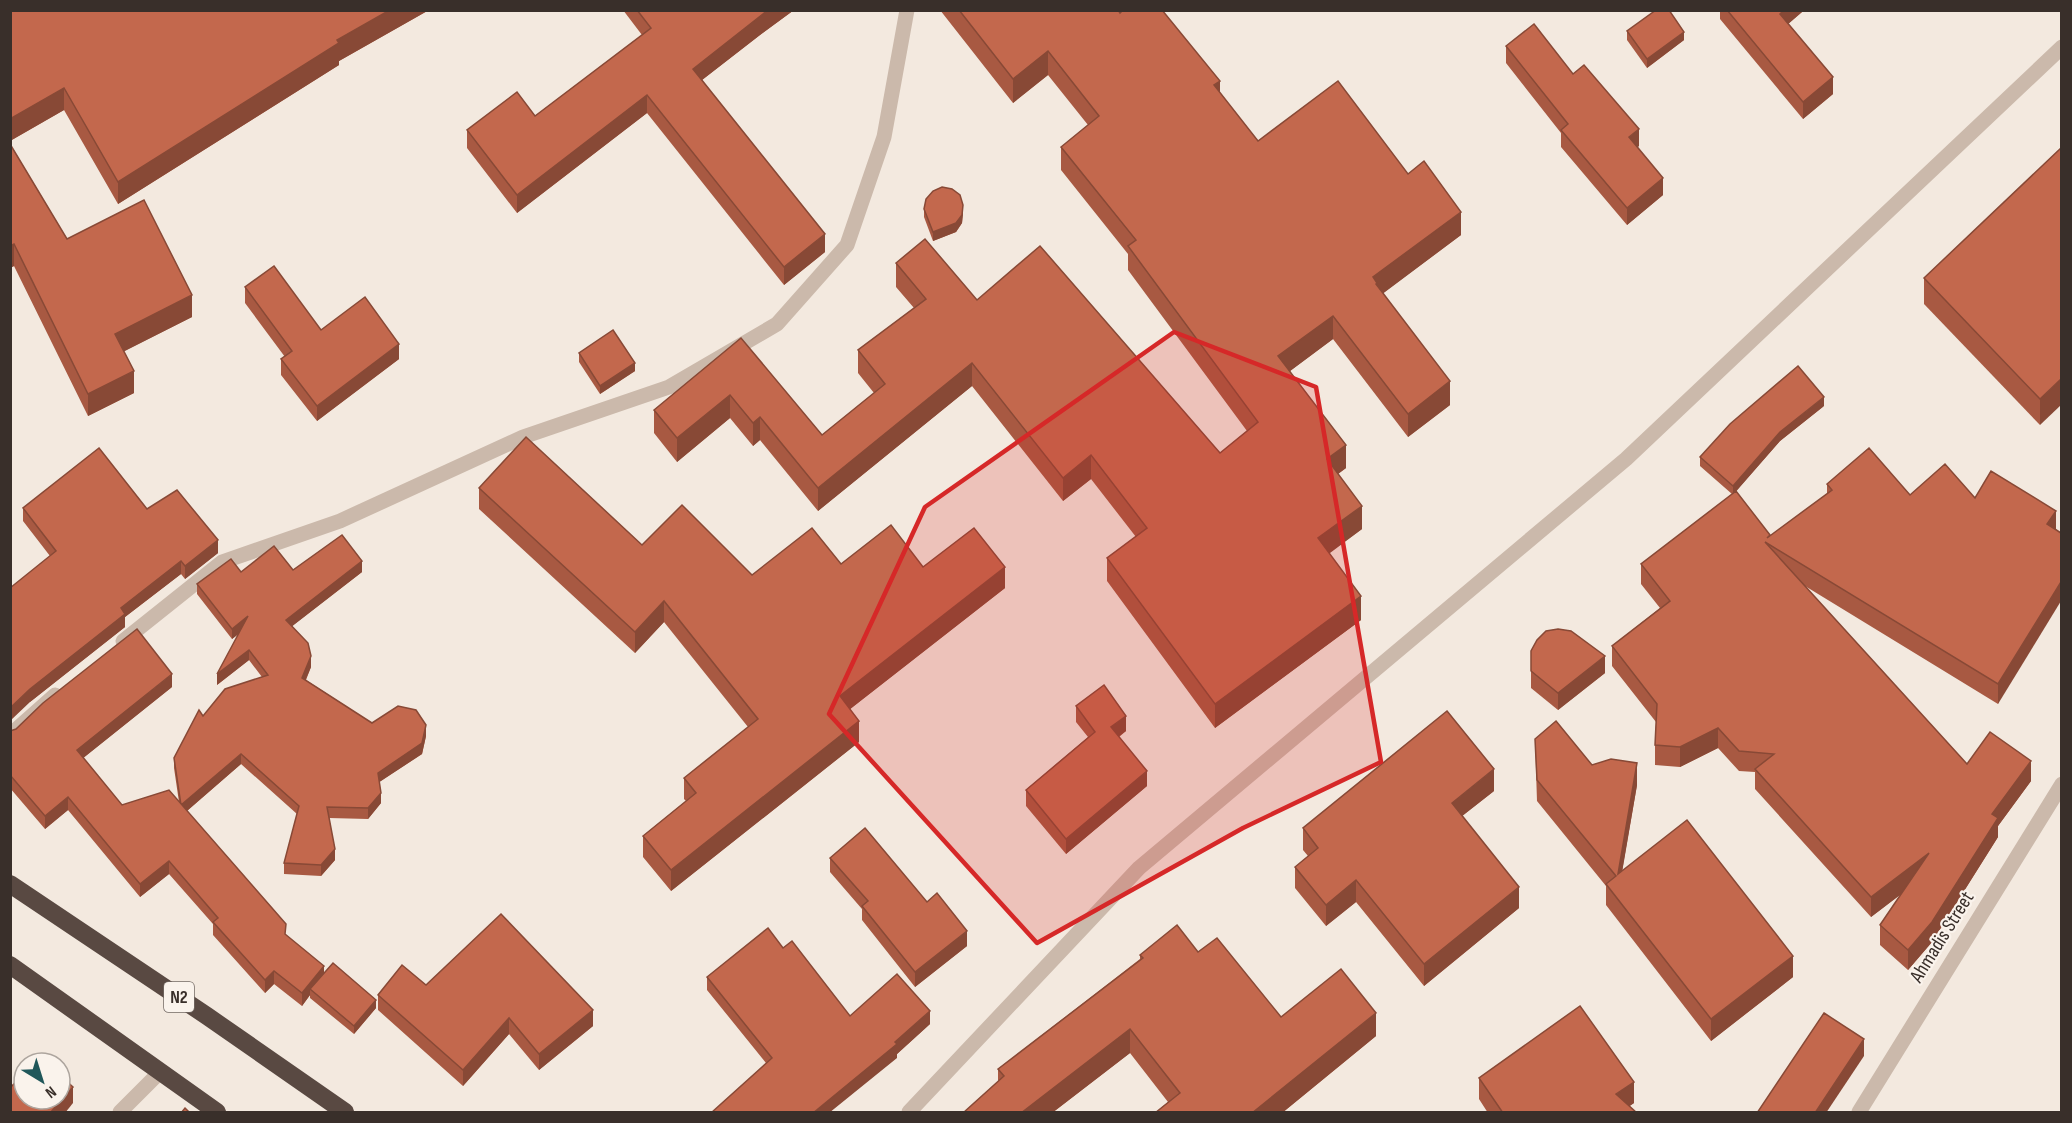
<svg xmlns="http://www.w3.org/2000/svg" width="2072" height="1123" font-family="'Sofia Sans Condensed',sans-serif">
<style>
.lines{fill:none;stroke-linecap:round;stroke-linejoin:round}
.minor{stroke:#cbb9ab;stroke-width:15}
.highway{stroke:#594942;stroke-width:18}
.wall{fill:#a85942}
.shaded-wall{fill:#884936}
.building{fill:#c3684d;stroke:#884936;stroke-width:1.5}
.marked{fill:#d62828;fill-opacity:0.2;stroke:#d62828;stroke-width:4.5;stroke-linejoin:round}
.labels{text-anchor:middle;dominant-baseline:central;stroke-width:4.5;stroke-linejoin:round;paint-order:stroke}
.shield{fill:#faf3ec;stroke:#736a64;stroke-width:1.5}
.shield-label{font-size:18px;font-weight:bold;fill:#392f2a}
.street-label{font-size:20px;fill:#392f2a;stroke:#faf3ec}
</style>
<rect width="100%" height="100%" fill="#f3e9df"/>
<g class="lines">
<g class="minor">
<path d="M 123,641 L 222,562 L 340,521 L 523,437 L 669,387 L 777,324 L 847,245 L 884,137 L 907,10"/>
<path d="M 10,735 L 55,695"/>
<path d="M 120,1112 L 160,1072"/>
<path d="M 909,1112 L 1139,868 L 1626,459 L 2062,47"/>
<path d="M 1859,1112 L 2062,784"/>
</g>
<g class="highway">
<path d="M 10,884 L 207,1016 L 345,1112"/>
<path d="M 10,965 L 217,1112"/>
</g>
</g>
<g class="wall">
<path d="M 10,10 L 429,10 L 339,61 L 339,65 L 118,204 L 64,110 L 10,141 Z"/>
<path d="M 623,10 L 794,10 L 760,35 L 702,80 L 825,252 L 784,285 L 647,113 L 517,213 L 467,148 L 467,130 L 535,116 L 642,35 Z"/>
<path d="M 940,10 L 1118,10 L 1120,13 L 1220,93 L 1258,141 L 1408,174 L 1461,235 L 1383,293 L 1450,405 L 1408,437 L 1333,339 L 1290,371 L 1346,468 L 1338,474 L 1362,529 L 1329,553 L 1361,620 L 1215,728 L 1107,581 L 1107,558 L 1136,537 L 1091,479 L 1063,501 L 972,386 L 818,511 L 760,440 L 753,446 L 730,418 L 677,462 L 654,433 L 654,410 L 741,338 L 822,435 L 874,393 L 858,373 L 858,350 L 914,308 L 896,287 L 896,263 L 977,300 L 1220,453 L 1247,431 L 1128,270 L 1128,254 L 1061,170 L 1061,147 L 1088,125 L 1048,75 L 1013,103 Z"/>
<path d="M 1720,10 L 1802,10 L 1802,12 L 1788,24 L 1833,94 L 1803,119 L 1720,19 Z"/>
<path d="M 1627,31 L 1684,40 L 1647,68 L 1627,40 Z"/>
<path d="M 1506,46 L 1573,74 L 1639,146 L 1637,147 L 1663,195 L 1627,225 L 1561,147 L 1561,133 L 1506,63 Z"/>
<path d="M 10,144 L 67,239 L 192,317 L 124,351 L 134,393 L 88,416 L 14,266 L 10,268 Z"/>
<path d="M 2061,148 L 2040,425 L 1924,304 L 1924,278 Z"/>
<path d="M 924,209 L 963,213 L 962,223 L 956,232 L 933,241 L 924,217 Z"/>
<path d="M 245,287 L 321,330 L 399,359 L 317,421 L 281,375 L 281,359 L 285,357 L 245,303 Z"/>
<path d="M 579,353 L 635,371 L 600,394 L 579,362 Z"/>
<path d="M 1824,406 L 1780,441 L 1736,491 L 1770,536 L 1827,494 L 1827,484 L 1910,495 L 1975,498 L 2056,511 L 1998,704 L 1805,586 L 1967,764 L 2031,781 L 1998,826 L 1998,837 L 1932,942 L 1908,970 L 1880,945 L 1880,925 L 1901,894 L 1871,917 L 1755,789 L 1755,772 L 1739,771 L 1718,748 L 1680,767 L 1655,765 L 1655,745 L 1656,722 L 1612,666 L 1612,646 L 1660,608 L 1641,584 L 1641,564 L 1732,494 L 1700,466 L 1700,457 Z"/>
<path d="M 479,488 L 642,545 L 752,575 L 841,564 L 923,567 L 1005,588 L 850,709 L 859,742 L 671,891 L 643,857 L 643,836 L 686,801 L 684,799 L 684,778 L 748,727 L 664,622 L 635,653 L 479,509 Z"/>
<path d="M 23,508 L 147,509 L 218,553 L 185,579 L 181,574 L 125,617 L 125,627 L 30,702 L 50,556 L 23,521 Z"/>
<path d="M 293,570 L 362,572 L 292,626 L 311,667 L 306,680 L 372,723 L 426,736 L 422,754 L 379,782 L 381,803 L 368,819 L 329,818 L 335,860 L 321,876 L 284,874 L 284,863 L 297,814 L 241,764 L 187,811 L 286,936 L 324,974 L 376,1008 L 354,1034 L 310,998 L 310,995 L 302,1006 L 274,984 L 265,993 L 213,935 L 213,924 L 169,874 L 140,897 L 68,810 L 45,829 L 10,788 L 10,731 L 172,687 L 83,758 L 122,805 L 179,802 L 174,768 L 174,758 L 203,716 L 262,677 L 249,660 L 217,685 L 238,634 L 232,639 L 197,594 L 197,584 L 241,572 Z"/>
<path d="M 1531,651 L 1605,673 L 1558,710 L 1531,688 Z"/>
<path d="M 1076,706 L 1126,731 L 1119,737 L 1147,786 L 1066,854 L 1026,806 L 1026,790 L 1088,737 L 1076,722 Z"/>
<path d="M 1535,739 L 1637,785 L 1622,871 L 1793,977 L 1711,1041 L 1606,905 L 1606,886 L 1537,801 Z"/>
<path d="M 1494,791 L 1462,816 L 1519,908 L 1424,986 L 1356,902 L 1326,926 L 1295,888 L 1295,867 L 1308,856 L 1303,850 L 1303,828 Z"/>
<path d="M 830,858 L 927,902 L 967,946 L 915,987 L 862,920 L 862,909 L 830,872 Z"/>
<path d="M 783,948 L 850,1016 L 930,1024 L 897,1054 L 897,1058 L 766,1063 L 707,990 L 707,977 Z"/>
<path d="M 1198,952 L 1281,1017 L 1376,1036 L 1282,1113 L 1155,1113 L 1168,1102 L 1130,1053 L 1052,1113 L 963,1113 L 998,1082 L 998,1069 L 1140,959 L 1140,955 Z"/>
<path d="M 426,985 L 593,1026 L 539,1070 L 509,1034 L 463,1086 L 378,1010 L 378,995 Z"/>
<path d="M 1479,1078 L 1634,1103 L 1629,1106 L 1637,1113 L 1488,1113 L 1479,1099 Z"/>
</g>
<g class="shaded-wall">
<path d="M 390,10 L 429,10 L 339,61 L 339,65 L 118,204 L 118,182 L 337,40 Z"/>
<path d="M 768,10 L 794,10 L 760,35 L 693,87 L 693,69 Z"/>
<path d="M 1784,10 L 1802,10 L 1802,12 L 1780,31 L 1780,14 Z"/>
<path d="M 1684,32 L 1684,40 L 1647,68 L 1647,59 Z"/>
<path d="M 1048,51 L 1048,75 L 1013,103 L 1013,79 Z"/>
<path d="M 1833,77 L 1833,94 L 1803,119 L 1803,102 Z"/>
<path d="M 1220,81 L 1220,104 L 1214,85 Z"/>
<path d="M 64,88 L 64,110 L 10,141 L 10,119 Z"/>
<path d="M 647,95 L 647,113 L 517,213 L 517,195 Z"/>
<path d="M 1639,129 L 1639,146 L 1629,154 L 1629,137 Z"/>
<path d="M 1663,178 L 1663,195 L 1627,225 L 1627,208 Z"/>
<path d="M 963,205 L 963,213 L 962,223 L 956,232 L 933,241 L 933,232 Z"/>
<path d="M 1461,212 L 1461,235 L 1377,298 L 1373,277 Z"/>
<path d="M 825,234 L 825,252 L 784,285 L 784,267 Z"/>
<path d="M 14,244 L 14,266 L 10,268 L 10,246 Z"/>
<path d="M 192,295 L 192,317 L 115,356 L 115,334 Z"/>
<path d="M 1333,316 L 1333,339 L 1278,380 L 1278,356 Z"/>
<path d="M 399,344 L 399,359 L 317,421 L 317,406 Z"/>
<path d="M 635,363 L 635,371 L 600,394 L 600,386 Z"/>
<path d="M 972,363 L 972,386 L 818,511 L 818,488 Z"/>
<path d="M 134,371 L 134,393 L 88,416 L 88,394 Z"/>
<path d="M 2061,379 L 2061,405 L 2040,425 L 2040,399 Z"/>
<path d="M 1450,381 L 1450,405 L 1408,437 L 1408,414 Z"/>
<path d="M 730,395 L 730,418 L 677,462 L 677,438 Z"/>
<path d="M 1824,397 L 1824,406 L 1780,441 L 1733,495 L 1733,486 L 1780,432 Z"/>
<path d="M 760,417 L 760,440 L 753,446 L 753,423 Z"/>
<path d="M 1346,445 L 1346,468 L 1327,482 L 1327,459 Z"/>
<path d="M 1091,455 L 1091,479 L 1063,501 L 1063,478 Z"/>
<path d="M 1362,506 L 1362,529 L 1318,562 L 1318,538 Z"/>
<path d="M 2056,511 L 2056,531 L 2047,524 Z"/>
<path d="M 218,540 L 218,553 L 185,579 L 185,566 Z"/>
<path d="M 181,561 L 181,574 L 125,617 L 125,627 L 30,702 L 10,721 L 10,708 L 30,689 L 121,608 Z"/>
<path d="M 362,561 L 362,572 L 286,631 L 286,620 Z"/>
<path d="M 1005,567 L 1005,588 L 840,717 L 840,696 Z"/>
<path d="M 2061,582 L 2061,601 L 1998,704 L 1998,684 Z"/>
<path d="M 1361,596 L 1361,620 L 1215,728 L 1215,704 Z"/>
<path d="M 664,601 L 664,622 L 635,653 L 635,632 Z"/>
<path d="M 248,616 L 248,627 L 232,639 L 232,629 Z"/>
<path d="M 249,650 L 249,660 L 217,685 L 217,674 Z"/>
<path d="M 311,656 L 311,667 L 302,688 L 302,678 Z"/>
<path d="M 1605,656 L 1605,673 L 1558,710 L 1558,693 Z"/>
<path d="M 172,674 L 172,687 L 77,763 L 77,750 Z"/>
<path d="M 1126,716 L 1126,731 L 1111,742 L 1111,727 Z"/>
<path d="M 859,721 L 859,742 L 671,891 L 671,870 Z"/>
<path d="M 426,725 L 426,736 L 422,754 L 378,783 L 378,773 Z"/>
<path d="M 1718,728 L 1718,748 L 1680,767 L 1680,747 Z"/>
<path d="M 241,754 L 241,764 L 181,816 L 181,805 Z"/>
<path d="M 2031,761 L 2031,781 L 1998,826 L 1998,837 L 1932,942 L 1908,970 L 1908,950 L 1992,814 Z"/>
<path d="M 1637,763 L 1637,785 L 1618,896 L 1618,874 Z"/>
<path d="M 1494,769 L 1494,791 L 1452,824 L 1452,803 Z"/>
<path d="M 1147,771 L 1147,786 L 1066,854 L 1066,839 Z"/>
<path d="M 381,793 L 381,803 L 368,819 L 368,808 Z"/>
<path d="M 68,797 L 68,810 L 45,829 L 45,816 Z"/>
<path d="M 335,849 L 335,860 L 321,876 L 321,865 Z"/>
<path d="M 1929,853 L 1929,873 L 1871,917 L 1871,897 Z"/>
<path d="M 169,861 L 169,874 L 140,897 L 140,884 Z"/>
<path d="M 1356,880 L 1356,902 L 1326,926 L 1326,905 Z"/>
<path d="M 1519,887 L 1519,908 L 1424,986 L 1424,964 Z"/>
<path d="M 967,931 L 967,946 L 915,987 L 915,972 Z"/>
<path d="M 1793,956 L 1793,977 L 1711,1041 L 1711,1019 Z"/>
<path d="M 324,966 L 324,979 L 310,989 L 310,995 L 302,1006 L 302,993 Z"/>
<path d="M 274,971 L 274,984 L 265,993 L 265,980 Z"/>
<path d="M 376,1000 L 376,1008 L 354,1034 L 354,1026 Z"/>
<path d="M 593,1010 L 593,1026 L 539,1070 L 539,1054 Z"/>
<path d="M 930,1011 L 930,1024 L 897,1054 L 897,1058 L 829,1113 L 813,1113 L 895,1042 Z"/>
<path d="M 1376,1013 L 1376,1036 L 1282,1113 L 1252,1113 Z"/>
<path d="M 509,1018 L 509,1034 L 463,1086 L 463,1070 Z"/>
<path d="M 1130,1029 L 1130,1053 L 1052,1113 L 1021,1113 Z"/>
<path d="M 1864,1039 L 1864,1056 L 1826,1113 L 1815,1113 Z"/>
<path d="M 1634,1082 L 1634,1103 L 1620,1113 L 1616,1094 Z"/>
<path d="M 73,1087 L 73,1103 L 65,1113 L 50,1113 Z"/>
</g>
<g class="building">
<path d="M 10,10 L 390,10 L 337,40 L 339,43 L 118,182 L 64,88 L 10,119 Z"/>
<path d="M 637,10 L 768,10 L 693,69 L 825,234 L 784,267 L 647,95 L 517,195 L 467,130 L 517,92 L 535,116 L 651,28 Z"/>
<path d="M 959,10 L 1118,10 L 1120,13 L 1123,10 L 1162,10 L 1220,81 L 1214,85 L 1258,141 L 1338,81 L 1408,174 L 1424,161 L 1461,212 L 1373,277 L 1377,283 L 1376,284 L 1450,381 L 1408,414 L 1333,316 L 1278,356 L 1346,445 L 1327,459 L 1362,506 L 1318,538 L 1361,596 L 1215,704 L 1107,558 L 1147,528 L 1091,455 L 1063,478 L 972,363 L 818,488 L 760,417 L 753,423 L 730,395 L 677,438 L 654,410 L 741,338 L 822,435 L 885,384 L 858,350 L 926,299 L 896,263 L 925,239 L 977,300 L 1040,246 L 1220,453 L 1258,422 L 1128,246 L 1136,240 L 1061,147 L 1099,116 L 1048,51 L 1013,79 Z"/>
<path d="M 1656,10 L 1669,10 L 1684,32 L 1647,59 L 1627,31 Z"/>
<path d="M 1727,10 L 1784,10 L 1780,14 L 1833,77 L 1803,102 Z"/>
<path d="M 1534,24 L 1573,74 L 1584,65 L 1639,129 L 1629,137 L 1663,178 L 1627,208 L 1561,130 L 1568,124 L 1506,46 Z"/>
<path d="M 10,144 L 67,239 L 144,200 L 192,295 L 115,334 L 134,371 L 88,394 L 14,244 L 10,246 Z"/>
<path d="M 2061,148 L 2061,379 L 2040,399 L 1924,278 Z"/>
<path d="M 942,187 L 952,189 L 960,195 L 963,205 L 962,215 L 956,223 L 933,232 L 924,209 L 926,199 L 933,191 Z"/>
<path d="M 274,266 L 321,330 L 365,297 L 399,344 L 317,406 L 281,359 L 292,351 L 245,287 Z"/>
<path d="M 613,330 L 635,363 L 600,386 L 579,353 Z"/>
<path d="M 1798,366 L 1824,397 L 1780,432 L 1733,486 L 1700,457 L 1730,424 Z"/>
<path d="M 526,437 L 642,545 L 682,505 L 752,575 L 812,528 L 841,564 L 891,525 L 923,567 L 974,528 L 1005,567 L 840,696 L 859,721 L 671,870 L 643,836 L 696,793 L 684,778 L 758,719 L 664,601 L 635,632 L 479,488 Z"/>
<path d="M 99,448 L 147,509 L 177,490 L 218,540 L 185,566 L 181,561 L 121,608 L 125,614 L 30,689 L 10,708 L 10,588 L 56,551 L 23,508 Z"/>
<path d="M 1869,448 L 1910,495 L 1945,464 L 1975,498 L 1991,471 L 2056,511 L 2047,524 L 2061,533 L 2061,582 L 1998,684 L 1765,542 L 1967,764 L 1990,732 L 2031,761 L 1992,814 L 1998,818 L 1932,922 L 1908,950 L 1880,925 L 1929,853 L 1871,897 L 1755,769 L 1774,754 L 1739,751 L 1718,728 L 1680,747 L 1655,745 L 1657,704 L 1612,646 L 1670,601 L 1641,564 L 1736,491 L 1770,535 L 1767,538 L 1832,490 L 1827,484 Z"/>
<path d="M 342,535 L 362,561 L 286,620 L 308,643 L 311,656 L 302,678 L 372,723 L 398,706 L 416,710 L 426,725 L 422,743 L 378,773 L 381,793 L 368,808 L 327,807 L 335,849 L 321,865 L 284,863 L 299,806 L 241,754 L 181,805 L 174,758 L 199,710 L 203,716 L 225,689 L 268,675 L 249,650 L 217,674 L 248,616 L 232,629 L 197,584 L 231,559 L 241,572 L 274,546 L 293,570 Z"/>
<path d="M 137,629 L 172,674 L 77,750 L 122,805 L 169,790 L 286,924 L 285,934 L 324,966 L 302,993 L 274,971 L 265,980 L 213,922 L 218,918 L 169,861 L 140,884 L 68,797 L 45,816 L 10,775 L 10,731 L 16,729 L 43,703 Z"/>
<path d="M 1558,629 L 1571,631 L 1605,656 L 1558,693 L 1531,671 L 1531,651 L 1537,640 L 1546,631 Z"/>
<path d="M 1104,685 L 1126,716 L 1111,727 L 1147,771 L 1066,839 L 1026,790 L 1095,732 L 1076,706 Z"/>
<path d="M 1447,711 L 1494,769 L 1452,803 L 1519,887 L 1424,964 L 1356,880 L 1326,905 L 1295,867 L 1318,848 L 1303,828 Z"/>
<path d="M 1556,721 L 1592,765 L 1611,759 L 1637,763 L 1618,874 L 1687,820 L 1793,956 L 1711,1019 L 1606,884 L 1616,876 L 1537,780 L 1535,739 Z"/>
<path d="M 865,828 L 927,902 L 937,893 L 967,931 L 915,972 L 862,906 L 868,901 L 830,858 Z"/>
<path d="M 501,914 L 593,1010 L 539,1054 L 509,1018 L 463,1070 L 378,995 L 402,965 L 426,985 Z"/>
<path d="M 1177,925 L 1198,952 L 1217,938 L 1281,1017 L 1341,969 L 1376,1013 L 1252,1113 L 1155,1113 L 1180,1093 L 1130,1029 L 1021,1113 L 963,1113 L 1004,1076 L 998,1069 L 1143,958 L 1140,955 Z"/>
<path d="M 768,928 L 783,948 L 792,941 L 850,1016 L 897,974 L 930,1011 L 895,1042 L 897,1044 L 813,1113 L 711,1113 L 772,1058 L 707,977 Z"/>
<path d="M 333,963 L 376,1000 L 354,1026 L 310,989 Z"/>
<path d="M 1580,1006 L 1634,1082 L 1616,1094 L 1637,1113 L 1503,1113 L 1479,1078 Z"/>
<path d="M 1824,1013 L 1864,1039 L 1815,1113 L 1757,1113 Z"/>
<path d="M 40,1056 L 47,1063 L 33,1063 Z"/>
<path d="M 24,1073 L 24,1099 L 60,1099 L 60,1075 L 73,1087 L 50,1113 L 10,1113 L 10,1088 Z"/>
<path d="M 185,1108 L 190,1113 L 181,1113 Z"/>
</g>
<path class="marked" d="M 1174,332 L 1316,387 L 1381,762 L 1243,828 L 1037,943 L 829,714 L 925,507 Z"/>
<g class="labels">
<rect class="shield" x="164" y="982" width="30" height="30" rx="4.5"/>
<g class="shield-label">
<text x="179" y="997">N2</text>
</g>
<g class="street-label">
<text transform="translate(1942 937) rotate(-58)">Ahmadis Street</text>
</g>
</g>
<rect width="2072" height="1123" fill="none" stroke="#392f2a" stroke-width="24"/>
<g transform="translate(42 1081) rotate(142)"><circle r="28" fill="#faf3ec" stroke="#ada59e" stroke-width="1.5"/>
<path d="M0-4.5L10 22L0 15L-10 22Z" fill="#20575a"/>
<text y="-9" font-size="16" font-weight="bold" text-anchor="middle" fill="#392f2a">N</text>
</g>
</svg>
